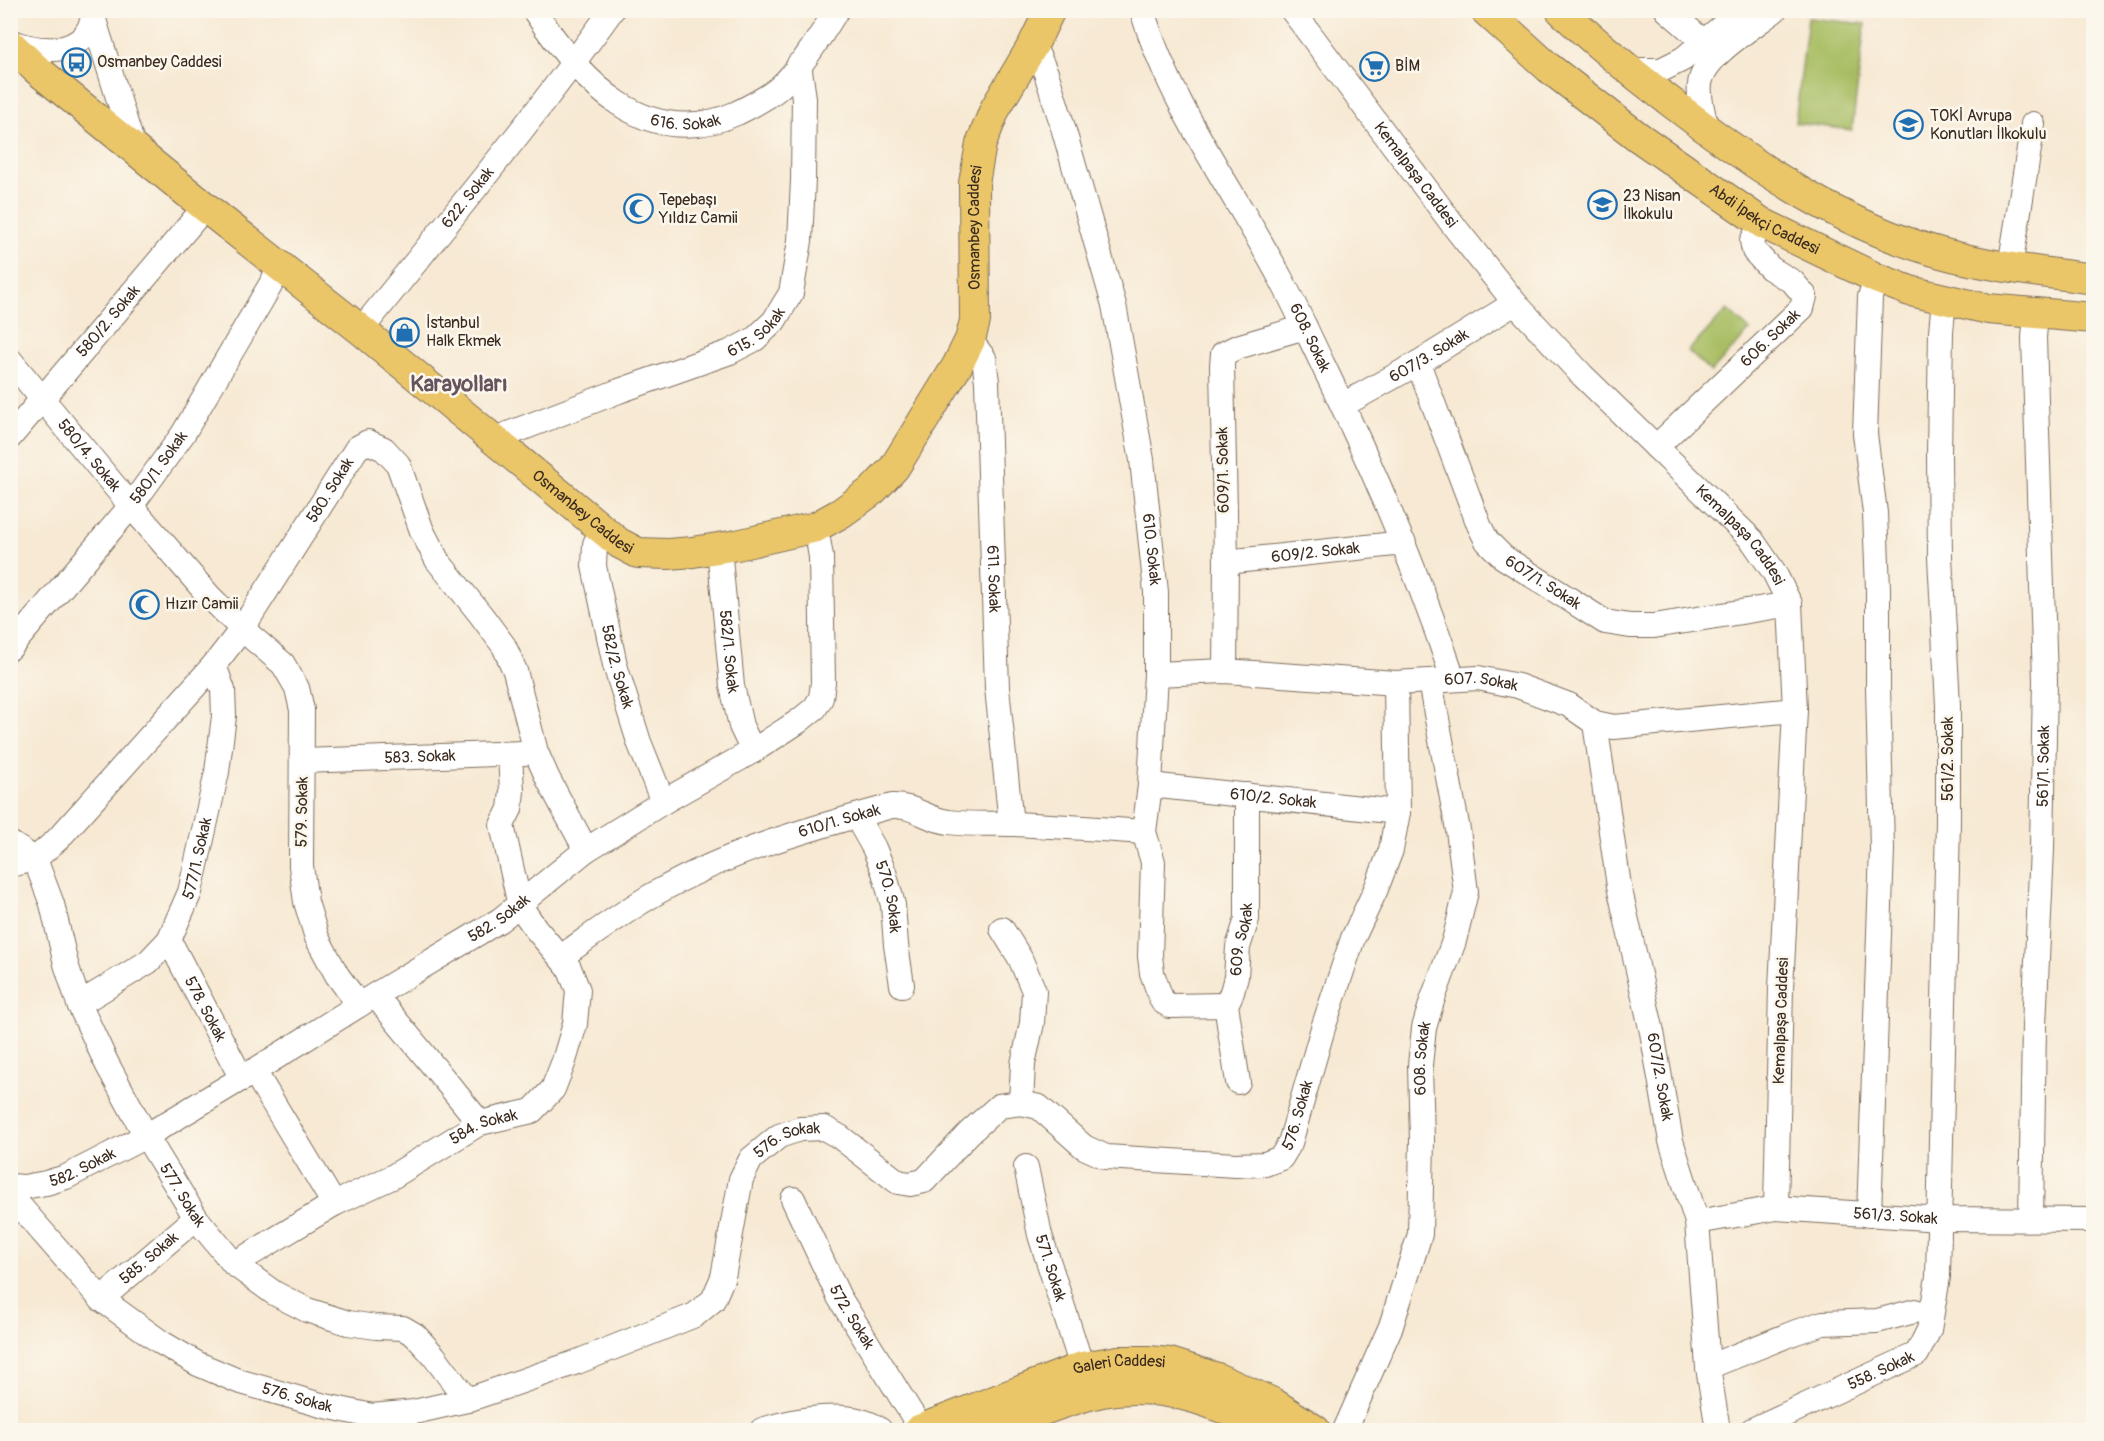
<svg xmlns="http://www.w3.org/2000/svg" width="2104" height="1441" font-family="Pangolin,sans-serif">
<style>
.green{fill:#a7bd62;stroke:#717440;stroke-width:1.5}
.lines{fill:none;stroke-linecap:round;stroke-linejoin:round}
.minor-casing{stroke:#7d6d5d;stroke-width:26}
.major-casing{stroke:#7d6d5d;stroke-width:32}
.minor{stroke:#fff;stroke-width:24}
.major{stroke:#eac669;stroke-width:30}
.labels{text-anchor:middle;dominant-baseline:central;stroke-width:5;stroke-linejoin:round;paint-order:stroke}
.poi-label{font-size:16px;fill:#3b2a1e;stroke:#fbf7ec;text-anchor:start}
.street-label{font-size:16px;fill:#3b2a1e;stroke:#fbf7ec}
.district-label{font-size:22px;font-weight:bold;fill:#65535d;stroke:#fbf7ec}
</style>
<rect width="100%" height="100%" fill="#fbf7ec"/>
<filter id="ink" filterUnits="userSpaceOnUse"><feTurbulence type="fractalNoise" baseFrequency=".0167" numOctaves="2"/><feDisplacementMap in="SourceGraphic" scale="12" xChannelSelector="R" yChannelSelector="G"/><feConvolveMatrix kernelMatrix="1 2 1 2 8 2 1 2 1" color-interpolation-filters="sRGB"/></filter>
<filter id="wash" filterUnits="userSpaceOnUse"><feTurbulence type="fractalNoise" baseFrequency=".008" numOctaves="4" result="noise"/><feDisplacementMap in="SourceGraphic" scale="24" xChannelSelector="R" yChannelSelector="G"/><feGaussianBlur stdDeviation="1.35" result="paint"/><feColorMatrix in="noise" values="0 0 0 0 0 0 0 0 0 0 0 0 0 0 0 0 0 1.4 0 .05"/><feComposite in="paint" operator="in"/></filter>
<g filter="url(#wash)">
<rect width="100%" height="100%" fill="#f7e9d3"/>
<g class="green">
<path d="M 1808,18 L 1865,24 L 1852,130 L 1795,123 Z"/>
<path d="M 1727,310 L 1750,330 L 1711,372 L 1688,351 Z"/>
</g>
</g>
<g filter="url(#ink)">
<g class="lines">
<defs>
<g id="minor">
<path d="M 91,10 L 133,146"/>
<path id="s1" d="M 534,10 C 580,80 645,154 737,113 C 751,106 768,98 780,87 C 803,66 820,36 837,10"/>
<path id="s2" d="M 1142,10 C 1171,107 1234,191 1281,279 C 1296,307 1309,336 1323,365 C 1373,467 1417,571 1453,678"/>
<path id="s3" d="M 1292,10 L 1457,230 L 1515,303 L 1582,375 L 1752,540 L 1774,572 L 1790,604 L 1795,710 L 1781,988 L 1776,1208"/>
<path d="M 1667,10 L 1704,42 L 1714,55"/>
<path d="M 10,41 C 40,53 85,57 93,17"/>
<path id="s4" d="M 1033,45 L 1046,73 L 1060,117 L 1114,305 L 1142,460 L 1156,592 L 1156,674 L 1150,785 L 1144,832 L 1153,862 L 1150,956 L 1152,973 L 1162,1001 L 1170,1006 L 1226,1005"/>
<path d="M 1629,70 L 1661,70 L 1683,59 L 1742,10"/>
<path d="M 1707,130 C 1704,115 1698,99 1700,84 C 1703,56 1754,27 1775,10"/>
<path d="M 2010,267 L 2033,124"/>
<path id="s5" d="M 361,330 C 446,224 533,120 612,10"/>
<path id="s6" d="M 970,340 L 984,358 L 987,382 L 997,688 L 1011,824"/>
<path id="s7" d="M 10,360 L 131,506 L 210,597 L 242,629 L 283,664 L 297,688 L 302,710 L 301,866 L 306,902 L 317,938 L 337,975 L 359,1005"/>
<path id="s8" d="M 1418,363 L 1479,525 L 1487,541 L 1503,557 L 1605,622 L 1630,626 L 1654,626 L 1790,604"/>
<path id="s9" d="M 1343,405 L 1418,363 L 1515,303"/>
<path id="s10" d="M 10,437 L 205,207"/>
<path id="s11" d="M 495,439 L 619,391 L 730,352 L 755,339 L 774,321 L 791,293 L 800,241 L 803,180 L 804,98 L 799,64"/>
<path id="s12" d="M 1656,447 L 1802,308 L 1805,296 L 1793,282 L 1770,268 L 1754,251 L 1752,241 L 1762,223"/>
<path id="s13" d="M 602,529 L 595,544 L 594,566 L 615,665 L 639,742 L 663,802"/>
<path id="s14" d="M 719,548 L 732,686 L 741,726 L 753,751"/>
<path id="s15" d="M 1226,562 L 1404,543"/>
<path id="s16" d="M 10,648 L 131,506 L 183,434 L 281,267"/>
<path d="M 1225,671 L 1226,562 L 1222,365 L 1223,354 L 1237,347 L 1305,327"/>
<path id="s17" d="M 1156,674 L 1225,671 L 1396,683 L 1478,678 L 1518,686 L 1569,705 L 1595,723 L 1614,727 L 1795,710"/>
<path id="s18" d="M 1595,723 L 1619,886 L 1652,1032 L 1671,1141 L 1697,1222 L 1708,1367 L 1718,1430"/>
<path id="s19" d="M 303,761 L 525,753"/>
<path id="s20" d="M 1150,785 L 1398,812"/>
<path id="s21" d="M 856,816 L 874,848 L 884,872 L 893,905 L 896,945 L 902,985"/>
<path id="s22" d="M 10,843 L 35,859 L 52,904 L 66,964 L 79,1004 L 107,1064 L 146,1136 L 196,1218 L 234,1264 L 274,1293 L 307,1310 L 348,1323 L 376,1327 L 403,1328 L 415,1335 L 434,1356 L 467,1400"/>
<path id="s23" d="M 10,865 L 35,859 L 58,839 L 214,665 L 242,629 L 357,448 L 368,442 L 384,449 L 398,464 L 422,531 L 437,560 L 481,615 L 504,646 L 515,671 L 536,752 L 548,779 L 586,850"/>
<path d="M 1002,929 L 1020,958 L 1034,991 L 1032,1023 L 1023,1064 L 1021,1103"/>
<path id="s24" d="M 169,940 L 242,1079"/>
<path id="s25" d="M 561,957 C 592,935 623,912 656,893 C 729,851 811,828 892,806 C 915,805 927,820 949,822 C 970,825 992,823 1014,824 C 1057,826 1100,829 1144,832"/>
<path d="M 375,995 L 480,1123"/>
<path id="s26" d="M 79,1004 L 148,962 L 169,940 L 190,892 L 217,772 L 224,716 L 223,690 L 214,665"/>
<path d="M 254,1071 L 334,1204"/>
<path id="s27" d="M 1238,1082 L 1226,1005 L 1232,992 L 1236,977 L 1238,947 L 1247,919 L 1247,795"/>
<path id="s28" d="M 1026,1167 L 1040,1235 L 1082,1367"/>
<path id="s29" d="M 10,1186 L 24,1187 L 46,1183 L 66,1177 L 146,1136 L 254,1071 L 375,995 L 500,920 L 586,850 L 663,802 L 753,751 L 799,721 L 815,708 L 821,698 L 823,682 L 821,557 L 816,527"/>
<path id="s30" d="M 10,1195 L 101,1299 L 162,1343 L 198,1364 L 238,1381 L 321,1405 L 372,1416 L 414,1412 L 467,1400 L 577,1362 L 695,1315 L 713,1300 L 723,1277 L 741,1179 L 751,1159 L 779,1136 L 800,1129 L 824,1128 L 840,1137 L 898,1182 L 910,1184 L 924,1181 L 969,1133 L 999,1106 L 1021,1103 L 1039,1107 L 1084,1147 L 1106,1157 L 1235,1165 L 1265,1164 L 1281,1158 L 1290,1143 L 1323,1028 L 1353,938 L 1376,889 L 1391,850 L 1398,812 L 1396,683"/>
<path id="s31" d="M 793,1199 L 839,1297 L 921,1429"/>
<path d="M 1869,1215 L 1882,849 L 1878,687 L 1878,589 L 1875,513 L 1865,434 L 1870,297 L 1876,278"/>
<path id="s32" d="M 2031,1219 L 2034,1026 L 2042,849 L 2045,680 L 2034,338 L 2036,313"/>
<path id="s33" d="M 1697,1222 L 1776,1208 L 1940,1219 L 2094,1220"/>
<path id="s34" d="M 234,1264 L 334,1204 L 392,1177 L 480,1123 L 532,1111 L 553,1089 L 564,1061 L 575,1024 L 578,990 L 569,968 L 536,929 L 520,906 L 502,825 L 510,809 L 512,791 L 510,755"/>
<path id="s35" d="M 101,1299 L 196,1218"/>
<path d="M 1708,1367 L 1796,1332 L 1823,1323 L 1877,1321 L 1915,1311"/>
<path d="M 762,1430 C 793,1420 851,1408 880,1430"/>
<path id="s36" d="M 1345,1430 L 1391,1326 L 1420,1234 L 1422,1140 L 1420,1065 L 1424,1028 L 1432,1001 L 1454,941 L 1466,892 L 1458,830 L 1430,682"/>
<path id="s37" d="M 1752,1430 L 1917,1354 L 1929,1330 L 1938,1277 L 1948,821 L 1948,705 L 1940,557 L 1939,454 L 1941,331 L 1944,300"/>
</g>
<g id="major">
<path id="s38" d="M 1485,10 L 1549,68 L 1637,136 L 1762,223 L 1876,278 L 1910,291 L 1988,309 L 2094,318"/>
<path d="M 1561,10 C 1597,45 1636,76 1676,106 C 1757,168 1842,226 1941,253 C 1991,267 2043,272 2094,279"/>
<path id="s39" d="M 10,44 L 35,68 L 205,207 L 361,330 L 619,543 L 638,553 L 668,554 L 693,552 L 737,545 L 816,527 L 841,513 L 873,490 L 894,468 L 957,366 L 970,340 L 975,321 L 974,183 L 981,144 L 995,109 L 1033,45 L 1050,10"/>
<path id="s40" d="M 919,1430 L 1082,1367 L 1118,1361 L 1148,1361 L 1170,1363 L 1217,1378 L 1273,1403 L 1315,1430"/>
<path d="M 989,1430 C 1024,1418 1066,1399 1102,1392 C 1161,1381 1217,1402 1268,1430"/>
</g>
</defs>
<use href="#minor" class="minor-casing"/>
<use href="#major" class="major-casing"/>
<use href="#minor" class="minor"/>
<use href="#major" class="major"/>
</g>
</g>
<defs>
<symbol id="bus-ring" viewBox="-11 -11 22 22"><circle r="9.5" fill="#fbf7ec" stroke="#1f6fb2" stroke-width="1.5"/><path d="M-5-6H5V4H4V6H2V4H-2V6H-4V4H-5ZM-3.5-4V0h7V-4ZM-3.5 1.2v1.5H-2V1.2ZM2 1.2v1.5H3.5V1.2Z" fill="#1f6fb2"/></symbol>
<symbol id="supermarket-ring" viewBox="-11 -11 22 22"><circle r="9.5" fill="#fbf7ec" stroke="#1f6fb2" stroke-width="1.5"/><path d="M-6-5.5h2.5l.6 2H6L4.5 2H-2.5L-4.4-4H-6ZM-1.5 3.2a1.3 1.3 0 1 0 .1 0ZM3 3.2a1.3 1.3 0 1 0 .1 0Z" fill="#1f6fb2"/></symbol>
<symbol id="school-ring" viewBox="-11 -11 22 22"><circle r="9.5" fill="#fbf7ec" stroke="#1f6fb2" stroke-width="1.5"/><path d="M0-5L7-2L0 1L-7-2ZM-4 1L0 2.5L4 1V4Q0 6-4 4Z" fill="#1f6fb2"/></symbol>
<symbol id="mosque-ring" viewBox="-11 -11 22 22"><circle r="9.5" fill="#fbf7ec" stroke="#1f6fb2" stroke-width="1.5"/><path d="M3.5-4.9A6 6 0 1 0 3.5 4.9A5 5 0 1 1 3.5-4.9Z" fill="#1f6fb2"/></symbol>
<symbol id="shop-ring" viewBox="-11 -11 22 22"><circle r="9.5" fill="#fbf7ec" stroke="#1f6fb2" stroke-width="1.5"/><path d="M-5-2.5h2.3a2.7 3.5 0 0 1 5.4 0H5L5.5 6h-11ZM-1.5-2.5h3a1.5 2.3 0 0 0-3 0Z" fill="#1f6fb2"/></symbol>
</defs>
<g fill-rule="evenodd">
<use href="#bus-ring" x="60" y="46" width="33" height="33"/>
<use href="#supermarket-ring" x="1358" y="50" width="33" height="33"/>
<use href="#school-ring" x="1892" y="108" width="33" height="33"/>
<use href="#school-ring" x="1586" y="188" width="33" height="33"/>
<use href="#mosque-ring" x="622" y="192" width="33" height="33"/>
<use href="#shop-ring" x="388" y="316" width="33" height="33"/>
<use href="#mosque-ring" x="128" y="588" width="33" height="33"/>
</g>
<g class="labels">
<g class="poi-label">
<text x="97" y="62">Osmanbey Caddesi</text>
<text x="1395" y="66">BİM</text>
<text x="1930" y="116">TOKİ Avrupa<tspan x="1930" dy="18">Konutları İlkokulu</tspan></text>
<text x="1623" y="196">23 Nisan<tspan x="1623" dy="18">İlkokulu</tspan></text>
<text x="659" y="200">Tepebaşı<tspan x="659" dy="18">Yıldız Camii</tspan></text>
<text x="426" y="323">İstanbul<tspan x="426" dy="18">Halk Ekmek</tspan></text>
<text x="165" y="604">Hızır Camii</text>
</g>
<g class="street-label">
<text stroke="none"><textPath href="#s1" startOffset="198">616. Sokak</textPath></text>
<text stroke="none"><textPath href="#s3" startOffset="206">Kemalpaşa Caddesi</textPath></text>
<text stroke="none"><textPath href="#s5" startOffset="170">622. Sokak</textPath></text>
<text stroke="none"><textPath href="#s38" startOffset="350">Abdi İpekçi Caddesi</textPath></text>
<text stroke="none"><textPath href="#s39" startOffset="1350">Osmanbey Caddesi</textPath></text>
<text stroke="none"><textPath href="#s10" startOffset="152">580/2. Sokak</textPath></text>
<text stroke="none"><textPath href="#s11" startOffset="284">615. Sokak</textPath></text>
<text stroke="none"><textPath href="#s2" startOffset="369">608. Sokak</textPath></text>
<text stroke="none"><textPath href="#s12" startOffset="158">606. Sokak</textPath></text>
<text stroke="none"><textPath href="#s9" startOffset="99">607/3. Sokak</textPath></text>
<text stroke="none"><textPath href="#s7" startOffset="124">580/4. Sokak</textPath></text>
<text stroke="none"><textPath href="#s16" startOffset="234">580/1. Sokak</textPath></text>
<text transform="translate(1223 470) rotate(-91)">609/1. Sokak</text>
<text stroke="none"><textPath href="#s23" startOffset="500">580. Sokak</textPath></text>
<text stroke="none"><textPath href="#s39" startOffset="740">Osmanbey Caddesi</textPath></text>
<text stroke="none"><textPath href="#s3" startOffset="692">Kemalpaşa Caddesi</textPath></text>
<text stroke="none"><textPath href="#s4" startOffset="520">610. Sokak</textPath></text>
<text stroke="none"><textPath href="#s15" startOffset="90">609/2. Sokak</textPath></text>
<text stroke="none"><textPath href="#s6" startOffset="244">611. Sokak</textPath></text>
<text stroke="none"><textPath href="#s8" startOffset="261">607/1. Sokak</textPath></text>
<text stroke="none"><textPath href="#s14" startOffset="104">582/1. Sokak</textPath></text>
<text stroke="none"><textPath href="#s13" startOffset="142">582/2. Sokak</textPath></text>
<text stroke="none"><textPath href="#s17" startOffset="326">607. Sokak</textPath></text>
<text stroke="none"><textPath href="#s19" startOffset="117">583. Sokak</textPath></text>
<text transform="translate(1948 759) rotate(-90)">561/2. Sokak</text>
<text stroke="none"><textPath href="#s32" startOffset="453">561/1. Sokak</textPath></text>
<text stroke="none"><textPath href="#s20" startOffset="124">610/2. Sokak</textPath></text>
<text transform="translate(302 812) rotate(-89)">579. Sokak</text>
<text stroke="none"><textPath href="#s25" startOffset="312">610/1. Sokak</textPath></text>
<text stroke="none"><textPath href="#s26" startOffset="198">577/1. Sokak</textPath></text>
<text stroke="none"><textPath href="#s21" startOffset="88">570. Sokak</textPath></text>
<text stroke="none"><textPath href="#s29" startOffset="562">582. Sokak</textPath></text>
<text stroke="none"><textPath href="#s27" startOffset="146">609. Sokak</textPath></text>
<text stroke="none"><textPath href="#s24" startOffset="78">578. Sokak</textPath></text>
<text transform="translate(1781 1021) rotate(-88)">Kemalpaşa Caddesi</text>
<text stroke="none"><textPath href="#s36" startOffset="386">608. Sokak</textPath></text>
<text stroke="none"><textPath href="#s18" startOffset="360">607/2. Sokak</textPath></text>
<text stroke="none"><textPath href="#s30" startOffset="1602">576. Sokak</textPath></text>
<text stroke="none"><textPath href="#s34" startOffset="286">584. Sokak</textPath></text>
<text stroke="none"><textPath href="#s30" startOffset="990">576. Sokak</textPath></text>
<text stroke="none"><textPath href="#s29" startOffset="76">582. Sokak</textPath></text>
<text stroke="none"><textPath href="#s22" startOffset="399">577. Sokak</textPath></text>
<text stroke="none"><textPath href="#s33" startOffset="200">561/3. Sokak</textPath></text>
<text stroke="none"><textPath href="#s35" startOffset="63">585. Sokak</textPath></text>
<text stroke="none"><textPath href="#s28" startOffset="104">571. Sokak</textPath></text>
<text stroke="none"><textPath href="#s31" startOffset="132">572. Sokak</textPath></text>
<text stroke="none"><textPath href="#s40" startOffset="212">Galeri Caddesi</textPath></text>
<text stroke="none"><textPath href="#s37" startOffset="142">558. Sokak</textPath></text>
<text stroke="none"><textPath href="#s30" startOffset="360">576. Sokak</textPath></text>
</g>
<g class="district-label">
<text x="459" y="384">Karayolları</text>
</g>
</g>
<rect width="2104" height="1441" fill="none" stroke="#fbf7ec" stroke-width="36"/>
</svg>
